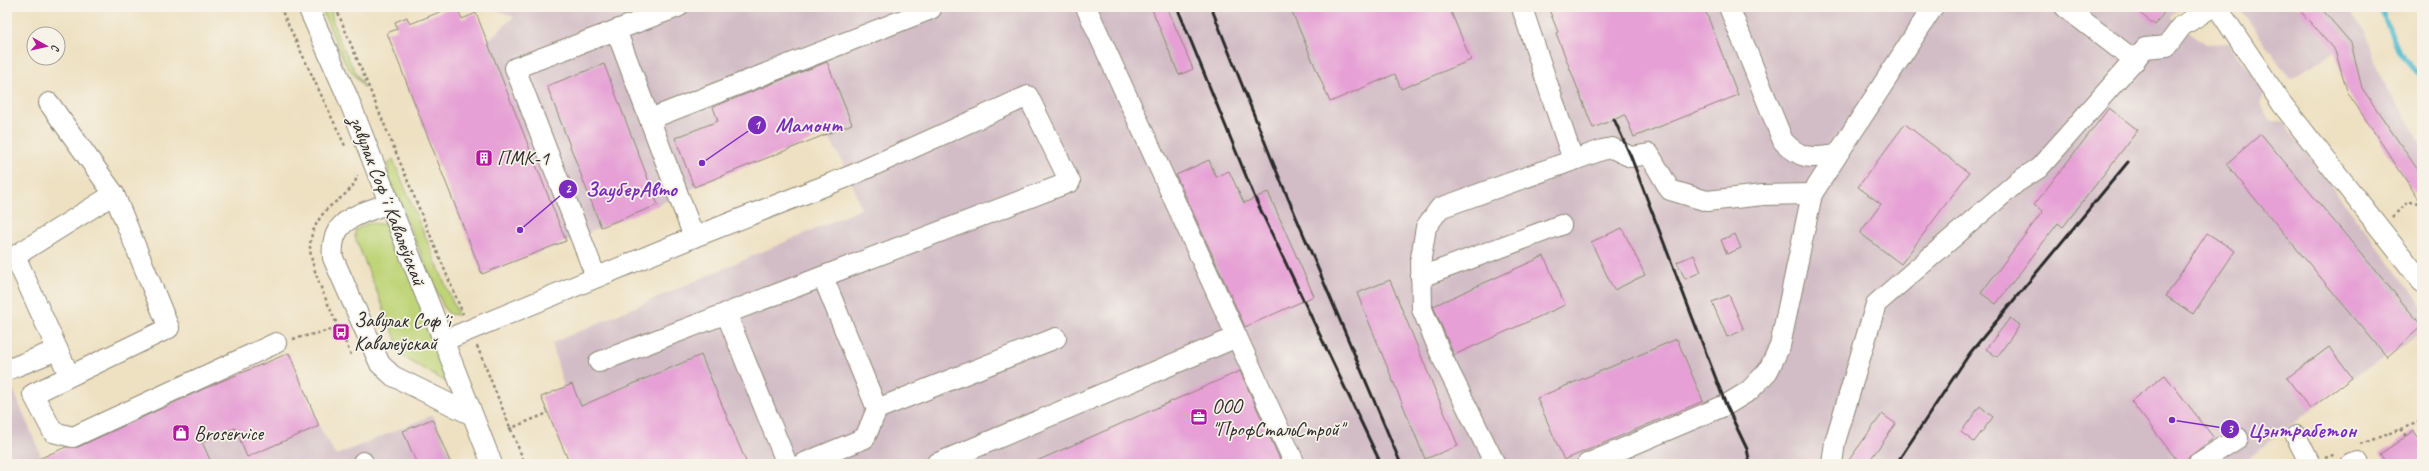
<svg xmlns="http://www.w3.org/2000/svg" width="2429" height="471" font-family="Caveat,sans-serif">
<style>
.industrial{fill:#d2bdc6}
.green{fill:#bfd478;stroke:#758052}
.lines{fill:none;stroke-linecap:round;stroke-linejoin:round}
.stream{stroke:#53bcd0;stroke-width:5}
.building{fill:#e6a0d5}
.minor-casing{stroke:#8c8676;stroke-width:22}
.path{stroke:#8c8676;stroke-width:2.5;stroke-dasharray:3 3;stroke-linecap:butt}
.minor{stroke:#fff;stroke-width:20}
.rail{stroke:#2b2b2b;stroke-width:3}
.labels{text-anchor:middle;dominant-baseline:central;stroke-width:3.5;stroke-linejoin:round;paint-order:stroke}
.poi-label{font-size:20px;fill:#2b2b2b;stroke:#f7f3e8;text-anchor:start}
.street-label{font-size:20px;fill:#2b2b2b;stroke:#f7f3e8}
.leader{fill:none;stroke:#7b2cbf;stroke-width:1.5}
.callout-dot{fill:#7b2cbf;stroke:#f7f3e8;stroke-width:1.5}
.mark-label{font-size:12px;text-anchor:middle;font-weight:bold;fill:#fff}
.callout-label{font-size:21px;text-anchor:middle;font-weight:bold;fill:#7b2cbf;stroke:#f7f3e8;stroke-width:3.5;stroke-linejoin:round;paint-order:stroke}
</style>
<rect width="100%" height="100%" fill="#f7f3e8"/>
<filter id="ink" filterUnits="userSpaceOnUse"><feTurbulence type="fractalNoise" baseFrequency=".025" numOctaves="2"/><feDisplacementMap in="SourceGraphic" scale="8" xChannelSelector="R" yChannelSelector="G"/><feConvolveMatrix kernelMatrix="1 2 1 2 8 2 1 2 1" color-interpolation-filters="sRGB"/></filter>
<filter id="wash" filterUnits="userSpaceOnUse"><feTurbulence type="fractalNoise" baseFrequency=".012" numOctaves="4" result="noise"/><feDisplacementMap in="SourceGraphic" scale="16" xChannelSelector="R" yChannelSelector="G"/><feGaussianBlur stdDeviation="0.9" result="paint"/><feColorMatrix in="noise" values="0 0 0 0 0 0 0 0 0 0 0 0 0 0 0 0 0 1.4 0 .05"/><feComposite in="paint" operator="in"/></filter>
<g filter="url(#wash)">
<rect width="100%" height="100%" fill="#eee1c2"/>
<g class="industrial">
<path d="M 488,7 L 2181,7 L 2171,18 L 2206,44 L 2228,43 L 2264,92 L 2260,104 L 2269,119 L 2283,122 L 2422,306 L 2422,334 L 2352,378 L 2241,464 L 570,464 L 541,397 L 564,388 L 552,343 L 861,209 L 850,176 L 827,134 L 700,185 L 658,205 L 482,275 L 403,75 L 487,41 L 514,17 Z"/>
<path d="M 2239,7 L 2346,7 L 2366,32 L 2380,77 L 2422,144 L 2422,194 L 2418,197 L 2348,93 L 2335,51 L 2290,79 Z"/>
<path d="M 289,353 L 319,426 L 336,455 L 433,415 L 455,464 L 7,464 L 7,375 L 42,458 Z"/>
</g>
<g class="green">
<path d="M 323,7 L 331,7 C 331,32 352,65 364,87 L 346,65 L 324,15 Z"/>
<path d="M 393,159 L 458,315 L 449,314 L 444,308 L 388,176 L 388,164 Z"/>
<path d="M 370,223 L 390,225 L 450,376 L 446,382 L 403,357 L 355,237 L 355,230 Z"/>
</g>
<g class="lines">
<path class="stream" d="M 2380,7 L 2399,52 L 2418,73 L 2422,81"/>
</g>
<g id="blocks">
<g class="building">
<path d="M 452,7 L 457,7 L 462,19 L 476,13 L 566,241 L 482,274 L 387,33 L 397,29 L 395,22 L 407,17 L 410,24 Z"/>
<path d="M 1151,7 L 1167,7 L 1193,69 L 1179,75 Z"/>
<path d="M 1290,7 L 1449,7 L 1471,60 L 1401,89 L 1395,74 L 1330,102 Z"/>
<path d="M 1548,7 L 1704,7 L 1738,95 L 1634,137 L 1625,115 L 1593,128 L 1556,33 L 1558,32 Z"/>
<path d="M 2132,7 L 2168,7 L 2155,25 Z"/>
<path d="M 2297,7 L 2320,7 L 2351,43 L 2362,88 L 2422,176 L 2422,204 L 2348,93 L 2335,51 Z"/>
<path d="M 827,62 L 852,124 L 694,187 L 675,138 L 718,121 L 713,107 Z"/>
<path d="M 604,64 L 658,205 L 601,227 L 547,86 Z"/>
<path d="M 2109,108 L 2138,130 L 2063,227 L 2058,223 L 1996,304 L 1981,293 L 2043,211 L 2034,205 Z"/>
<path d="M 1905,124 L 1969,173 L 1901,264 L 1860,233 L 1881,204 L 1858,187 Z"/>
<path d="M 2261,134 L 2422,326 L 2387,357 L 2226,164 Z"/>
<path d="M 1209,160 L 1216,177 L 1229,171 L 1244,203 L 1268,192 L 1314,296 L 1245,327 L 1176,175 Z"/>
<path d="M 1622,228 L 1645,275 L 1614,290 L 1591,242 Z"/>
<path d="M 2207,233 L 2235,251 L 2193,314 L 2166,296 Z"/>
<path d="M 1735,234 L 1741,248 L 1727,254 L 1721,240 Z"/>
<path d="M 1694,255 L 1701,272 L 1685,279 L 1677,262 Z"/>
<path d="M 1544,256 L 1565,305 L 1454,355 L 1433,306 Z"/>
<path d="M 1390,280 L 1458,446 L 1425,459 L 1357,293 Z"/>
<path d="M 1729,295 L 1744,330 L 1727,337 L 1712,302 Z"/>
<path d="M 2010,318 L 2020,325 L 1997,357 L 1986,349 Z"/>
<path d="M 1677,339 L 1703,401 L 1564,460 L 1537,398 Z"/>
<path d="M 2329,347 L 2352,378 L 2310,409 L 2287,378 Z"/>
<path d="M 289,353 L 319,426 L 247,457 L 235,428 L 202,442 L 212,464 L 27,464 L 66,447 L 78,447 L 210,386 Z"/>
<path d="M 701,355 L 747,464 L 570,464 L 541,397 L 572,384 L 581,406 Z"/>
<path d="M 1240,371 L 1282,464 L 1030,464 Z"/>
<path d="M 2165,375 L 2214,438 L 2180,464 L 2131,401 Z"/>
<path d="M 1980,406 L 1993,417 L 1974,442 L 1961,432 Z"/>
<path d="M 1882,414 L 1896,424 L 1867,464 L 1846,464 Z"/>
<path d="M 432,419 L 451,464 L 417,464 L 403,431 Z"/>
<path d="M 2414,431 L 2422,443 L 2422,464 L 2387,464 L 2380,454 Z"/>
</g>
</g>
</g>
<g filter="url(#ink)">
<use href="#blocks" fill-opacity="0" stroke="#8c8676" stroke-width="1"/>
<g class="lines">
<defs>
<g id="minor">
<path d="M 308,7 L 348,98 L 492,464"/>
<path d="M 1086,7 L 1295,464"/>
<path d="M 1523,7 L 1523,11 L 1573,160"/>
<path d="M 1729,7 L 1783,141 C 1802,161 1812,158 1837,155"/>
<path d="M 2065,7 L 2135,61"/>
<path d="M 2217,7 L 2282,104 L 2422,282"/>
<path d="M 616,30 L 694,237"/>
<path d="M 49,103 L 114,194"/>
<path d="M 650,119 L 931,9 L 930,7"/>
<path d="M 389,203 C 359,215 329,218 333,258 L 380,364 L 393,376 L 470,414"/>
<path d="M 596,277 L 515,68 L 678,7"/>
<path d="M 1421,277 L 1561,225"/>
<path d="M 726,313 L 787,464"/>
<path d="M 443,341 L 694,237 L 850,176 L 1028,96 L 1070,182 L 599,362"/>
<path d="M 7,370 L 57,350"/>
<path d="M 69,375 L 15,256 L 114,194 L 169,328 L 33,394 L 53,432 L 73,437 L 276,343"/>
<path d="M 877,409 L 1056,338"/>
<path d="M 2296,436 L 2310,464"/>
<path d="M 363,462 L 364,464"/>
<path d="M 802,464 L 865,438 L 877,409 L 823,277"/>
<path d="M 936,464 L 1237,337"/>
<path d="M 1495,464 L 1442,357 L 1422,309 L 1421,258 L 1426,227 L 1440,208 L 1602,150 L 1612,148 L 1631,157 L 1649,154 L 1670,190 L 1707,201 L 1763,195 L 1812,194"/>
<path d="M 1587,464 L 1726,405 L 1749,391 L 1768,371 L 1780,346 L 1812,194 L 1933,7"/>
<path d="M 1832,464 L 1835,442 L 1876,304 L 2017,182 L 2039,168 L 2145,48 L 2167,46 L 2182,26 L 2212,7"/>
<path d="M 2197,464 L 2238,438"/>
<path d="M 2351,464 L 2358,462 L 2359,464"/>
</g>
</defs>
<use href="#minor" class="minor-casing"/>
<g class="path">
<path d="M 280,7 L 346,148"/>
<path d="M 338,7 L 338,13 L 463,314"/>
<path d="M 2392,217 L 2408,202 L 2422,203"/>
<path d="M 293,339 L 339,328"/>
<path d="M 477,346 L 525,464"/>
<path d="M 351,355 C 340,328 310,273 310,246 C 310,234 318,219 326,210 C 337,199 355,191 357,175"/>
<path d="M 509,429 L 548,413"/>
<path d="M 2401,429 L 2407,436"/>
<path d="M 2361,444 L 2422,421"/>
<path d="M 2325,458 L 2336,454"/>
</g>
<use href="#minor" class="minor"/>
<g class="rail">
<path d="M 1177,7 L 1255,198 L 1381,464"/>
<path d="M 1211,7 L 1274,165 L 1401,464"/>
<path d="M 1614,119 L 1631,157 L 1726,405 L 1747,449 L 1750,464"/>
<path d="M 1896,464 L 1970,353 L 2128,162"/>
</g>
</g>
</g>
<defs>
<symbol id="building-square" viewBox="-11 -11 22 22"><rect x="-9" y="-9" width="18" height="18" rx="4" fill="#b5179e" stroke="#f7f3e8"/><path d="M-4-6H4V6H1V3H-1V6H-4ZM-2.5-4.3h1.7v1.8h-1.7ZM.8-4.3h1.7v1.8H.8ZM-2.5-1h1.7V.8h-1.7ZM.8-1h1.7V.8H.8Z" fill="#fff"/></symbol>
<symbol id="bus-square" viewBox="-11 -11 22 22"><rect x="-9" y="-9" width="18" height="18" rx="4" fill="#b5179e" stroke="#f7f3e8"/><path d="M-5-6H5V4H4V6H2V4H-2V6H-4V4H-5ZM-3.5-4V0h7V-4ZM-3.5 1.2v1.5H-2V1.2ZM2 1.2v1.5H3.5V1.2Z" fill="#fff"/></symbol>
<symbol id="office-square" viewBox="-11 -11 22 22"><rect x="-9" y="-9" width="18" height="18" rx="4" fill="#b5179e" stroke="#f7f3e8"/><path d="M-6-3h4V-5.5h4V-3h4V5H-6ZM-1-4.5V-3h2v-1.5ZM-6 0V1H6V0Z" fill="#fff"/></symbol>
<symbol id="shop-square" viewBox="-11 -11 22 22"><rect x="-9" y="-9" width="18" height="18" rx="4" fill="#b5179e" stroke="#f7f3e8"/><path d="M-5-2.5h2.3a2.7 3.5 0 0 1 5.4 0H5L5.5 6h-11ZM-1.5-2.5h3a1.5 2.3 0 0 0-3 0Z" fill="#fff"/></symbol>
</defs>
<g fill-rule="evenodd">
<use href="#building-square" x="474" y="148" width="20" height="20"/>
<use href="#bus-square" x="331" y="322" width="20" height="20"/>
<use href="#office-square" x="1189" y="407" width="20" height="20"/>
<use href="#shop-square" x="171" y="423" width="20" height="20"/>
</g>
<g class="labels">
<g class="poi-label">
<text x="497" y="158">ПМК-1</text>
<text x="354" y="320">Завулак Софʼі<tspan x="354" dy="23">Кавалеўскай</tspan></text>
<text x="1212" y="406">ООО<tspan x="1212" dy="23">"ПрофСтальСтрой"</tspan></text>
<text x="194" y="433">Broservice</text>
</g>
<g class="street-label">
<text transform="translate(388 201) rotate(69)">завулак Софʼі Кавалеўскай</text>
</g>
</g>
<path class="leader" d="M702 163L757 125M520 230L568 189M2172 420L2230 429"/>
<g class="callout-dot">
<circle cx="702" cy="163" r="4"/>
<circle cx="520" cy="230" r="4"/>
<circle cx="2172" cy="420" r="4"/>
<circle cx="757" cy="125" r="10"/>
<circle cx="568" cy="189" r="10"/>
<circle cx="2230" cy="429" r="10"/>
</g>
<g class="mark-label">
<text x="757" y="129">1</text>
<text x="568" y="193">2</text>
<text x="2230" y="433">3</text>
</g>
<g class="callout-label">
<text x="809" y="132">Мамонт</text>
<text x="631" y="196">ЗауберАвто</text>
<text x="2302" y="437">Цэнтрабетон</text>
</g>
<rect width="2429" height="471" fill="none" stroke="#f7f3e8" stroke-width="24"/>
<g transform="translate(46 46) rotate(98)"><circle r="19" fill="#f7f3e8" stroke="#a5a39c"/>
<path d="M0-3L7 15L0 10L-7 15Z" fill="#b5179e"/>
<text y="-6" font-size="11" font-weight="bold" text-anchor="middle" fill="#2b2b2b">С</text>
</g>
</svg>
